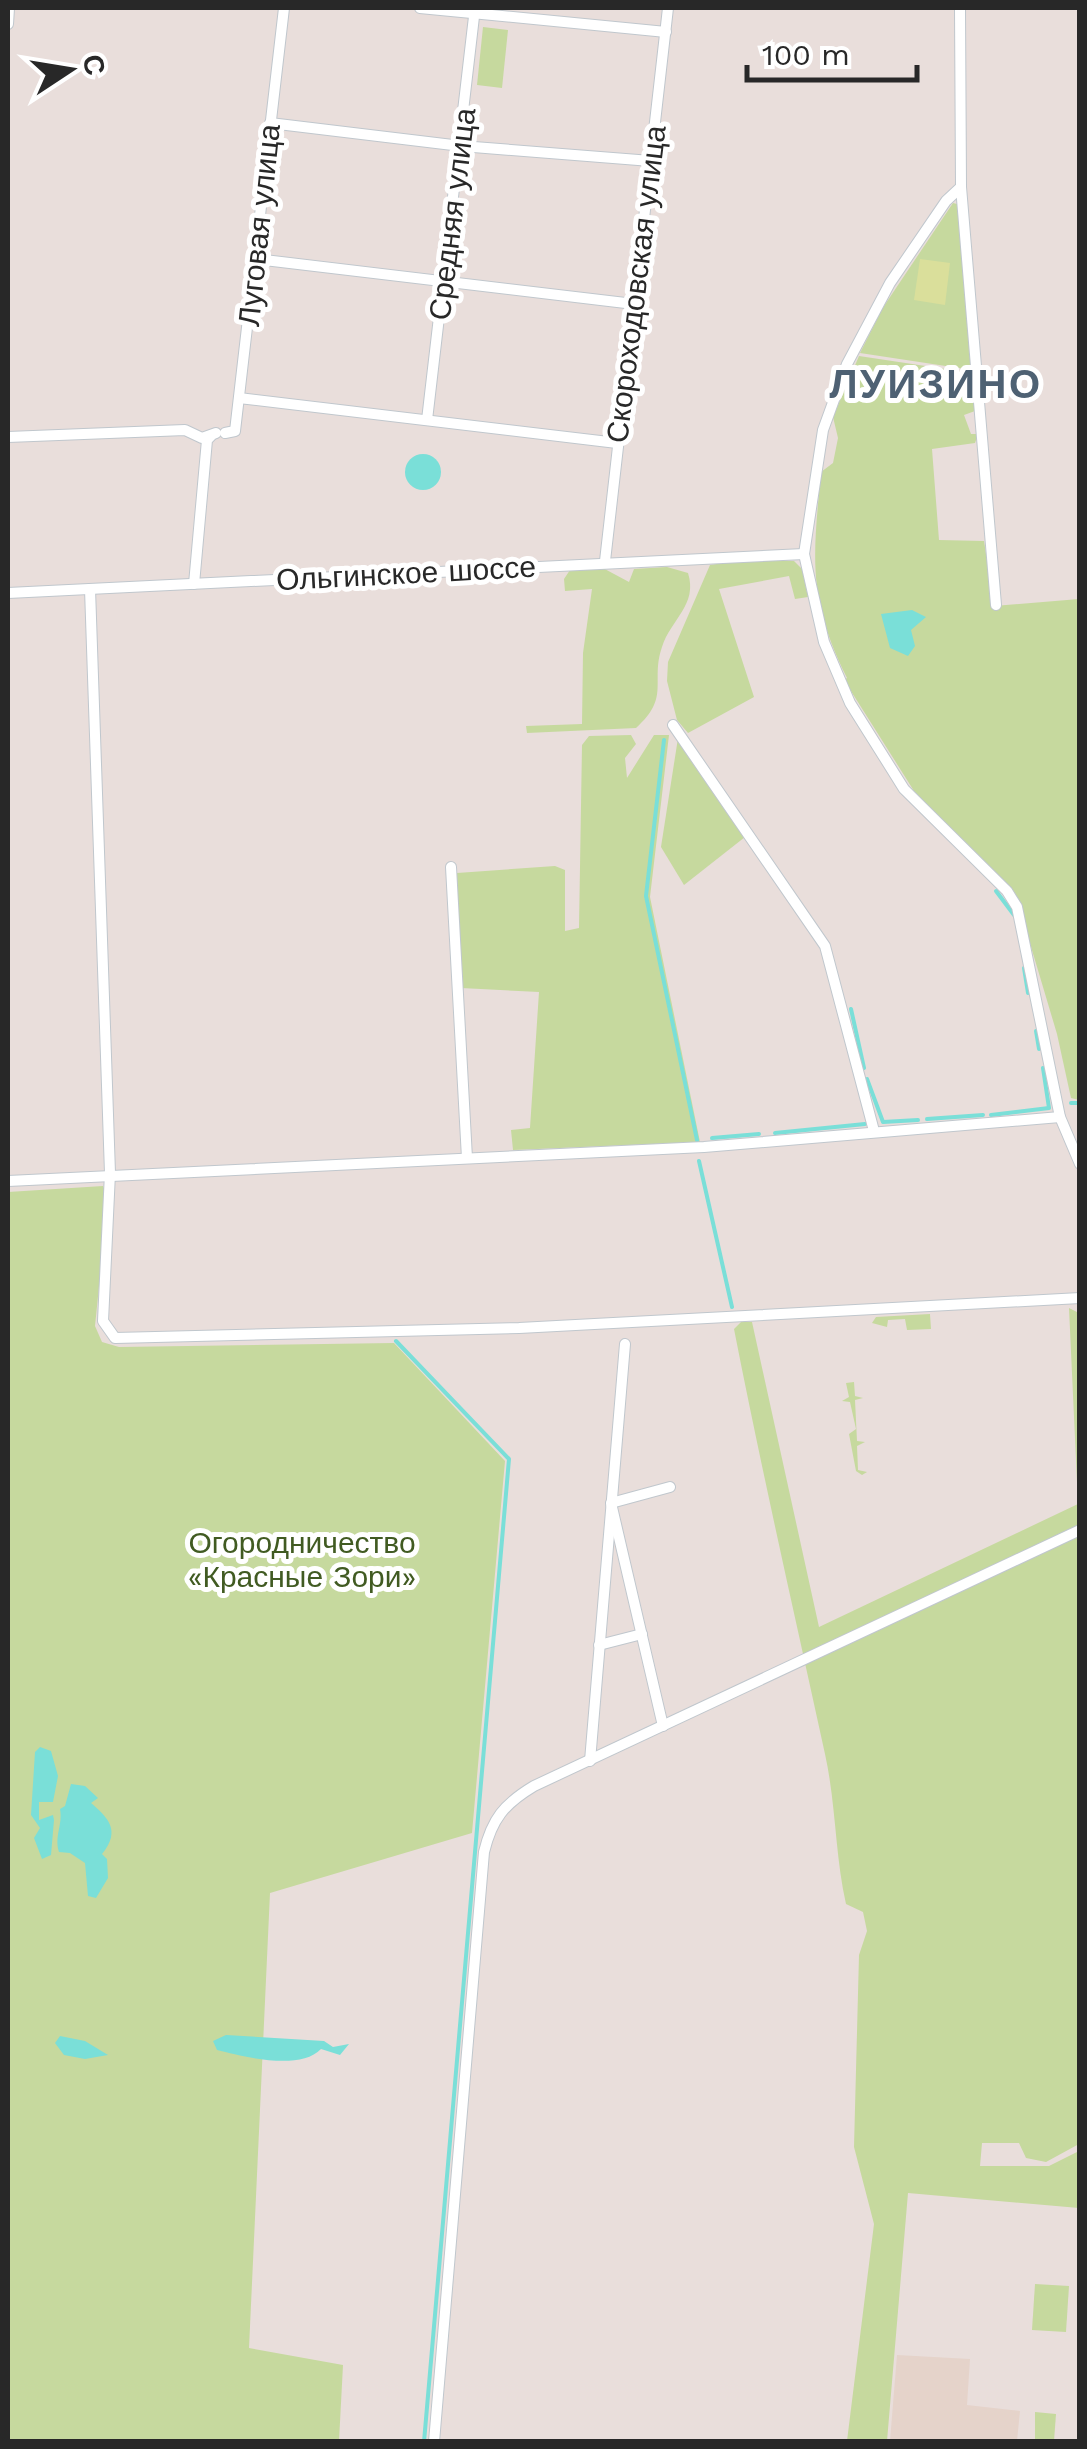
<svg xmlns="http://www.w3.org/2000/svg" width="1087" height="2449" font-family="'Work Sans',sans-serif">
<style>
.education{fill:#e5d3ca}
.green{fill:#c6d99e}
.pitch{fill:#dadf9b}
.water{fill:#7adfd8}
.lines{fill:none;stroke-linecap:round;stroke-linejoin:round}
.stream{stroke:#7adfd8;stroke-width:4}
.minor-casing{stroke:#c0c7cd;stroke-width:12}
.minor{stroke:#fff;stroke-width:10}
.labels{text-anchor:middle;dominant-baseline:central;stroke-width:10;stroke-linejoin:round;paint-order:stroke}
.street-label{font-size:30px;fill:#282828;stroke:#fff}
.park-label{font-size:30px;fill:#415b22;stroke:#fff}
.district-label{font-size:40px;font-weight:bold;letter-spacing:2.5px;fill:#4e6173;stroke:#fff}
</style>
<rect width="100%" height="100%" fill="#e9dedb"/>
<path class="education" d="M 897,2355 L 970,2359 L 967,2405 L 1020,2411 L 1017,2441 L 890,2441 Z"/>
<g class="green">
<path d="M 483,27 L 508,30 L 502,88 L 477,85 Z"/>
<path d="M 953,203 L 957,204 L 972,370 L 860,353 L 882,309 Z"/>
<path d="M 859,356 L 972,373 L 975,411 L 964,415 L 971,434 L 978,434 L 975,443 L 932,449 L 939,540 L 984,541 L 994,606 L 1079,599 L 1079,1100 L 1071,1098 L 1057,1034 L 1015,893 L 914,791 L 844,680 L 847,678 C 807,597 813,558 821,472 L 833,463 L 838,438 L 833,417 Z"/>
<path d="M 736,561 L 794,561 L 802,569 L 808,597 L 795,599 L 789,576 L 719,589 L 754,697 L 688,733 L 677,720 L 667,681 L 668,662 L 710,565 Z"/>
<path d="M 601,567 L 629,582 L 634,569 L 667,567 L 688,573 C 698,605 671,619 662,647 C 650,682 671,697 636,728 L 527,733 L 526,726 L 582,724 L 583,653 L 592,589 L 565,591 L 564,579 L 570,570 Z"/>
<path d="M 631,735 L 636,744 L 625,758 L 627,778 L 654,735 L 669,735 L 650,897 L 700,1142 L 513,1150 L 511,1130 L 530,1128 L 539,992 L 461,988 L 457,873 L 555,866 L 565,870 L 565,931 L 579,928 L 582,745 L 589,736 Z"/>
<path d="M 678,738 L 745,837 L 684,885 L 661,847 Z"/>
<path d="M 103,1186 L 108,1197 L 95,1326 L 102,1342 L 119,1347 L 394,1343 L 505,1461 L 472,1833 L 270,1893 L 249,2348 L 343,2365 L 339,2441 L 8,2441 L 8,1192 Z"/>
<path d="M 1069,1308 L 1079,1313 L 1079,2144 L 1046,2162 L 1026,2158 L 1019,2143 L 982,2143 L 980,2166 L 1049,2166 L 1079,2151 L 1079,2208 L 908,2193 L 887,2441 L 847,2441 L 874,2224 L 854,2147 L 859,1955 L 867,1931 L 863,1912 L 846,1904 C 835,1855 836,1804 825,1754 C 794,1612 762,1472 734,1329 L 741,1322 L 752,1322 L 819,1627 L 1078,1504 Z"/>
<path d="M 930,1314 L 931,1329 L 907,1330 L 905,1319 L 888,1320 L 887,1327 L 872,1323 L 876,1317 Z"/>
<path d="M 854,1382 L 855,1396 L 863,1398 L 855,1400 L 857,1441 L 865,1442 L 857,1446 L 858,1470 L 867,1472 L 862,1475 L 856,1471 L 849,1434 L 856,1429 L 850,1402 L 842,1401 L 849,1397 L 846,1383 Z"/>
<path d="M 1035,2284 L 1069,2286 L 1066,2332 L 1032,2330 Z"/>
<path d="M 1035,2412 L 1056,2414 L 1054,2441 L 1035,2441 Z"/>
</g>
<path class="pitch" d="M 920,259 L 950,263 L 945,305 L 914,300 Z"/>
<g class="water">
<circle cx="423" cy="472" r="18"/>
<path d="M 912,610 L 926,617 L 911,630 L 915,646 L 908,656 L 890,648 L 881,614 Z"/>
<path d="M 40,1747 L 51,1751 L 58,1776 L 53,1802 L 39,1802 L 39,1820 L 53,1815 L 54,1820 L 51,1855 L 42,1859 L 34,1838 L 40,1828 L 31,1815 L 35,1752 Z"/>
<path d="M 71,1784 L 85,1786 L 98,1798 L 91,1803 C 107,1817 122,1830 102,1854 L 107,1859 L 108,1878 L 96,1898 L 88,1896 L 85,1863 L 70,1853 L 59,1852 C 54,1836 63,1825 60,1809 L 65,1806 Z"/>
<path d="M 226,2035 L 324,2041 L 333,2047 L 349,2044 L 340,2055 L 321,2049 C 300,2071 245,2057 217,2050 L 213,2041 Z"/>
<path d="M 60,2036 L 85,2041 L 108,2055 L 85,2059 L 64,2055 L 55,2043 Z"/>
</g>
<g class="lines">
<g class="stream">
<path d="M 664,740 L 646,896 L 697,1140"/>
<path d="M 996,891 L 1014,915"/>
<path d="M 1024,968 L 1028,993"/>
<path d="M 851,1009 L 864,1068"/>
<path d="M 1036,1031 L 1039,1049"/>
<path d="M 867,1079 L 883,1122 L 918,1120"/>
<path d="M 1071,1103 L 1080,1103"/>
<path d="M 991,1115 L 1049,1108 L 1043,1068"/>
<path d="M 927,1119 L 983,1115"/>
<path d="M 775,1133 L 865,1124"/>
<path d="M 712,1138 L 759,1134"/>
<path d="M 699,1161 L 732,1307"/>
<path d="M 396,1341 L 509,1459 L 424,2442"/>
</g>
<defs>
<g id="minor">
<path d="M 420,8 L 666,32"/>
<path d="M 960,8 L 961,187 L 996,605"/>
<path d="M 8,24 L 9,8"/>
<path d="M 270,123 L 461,146 L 651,161"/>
<path d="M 961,187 L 946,201 L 890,283 L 847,364 L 823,430 L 804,554 L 824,642 L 850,703 L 904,789 L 1007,891 L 1017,907 L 1060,1117 L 1080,1164"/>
<path d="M 256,259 L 634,304"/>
<path d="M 239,398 L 617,443"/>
<path d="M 427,420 L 475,8"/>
<path d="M 225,433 L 235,431 L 284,8"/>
<path d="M 8,437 L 185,430 L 202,438 L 216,433"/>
<path d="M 605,561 L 668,8"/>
<path d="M 194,584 L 207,440 L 211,436"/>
<path d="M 90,589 L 110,1173 L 103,1321 L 115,1338 L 519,1328 L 1080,1298"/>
<path d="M 8,593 L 804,554"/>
<path d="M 673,725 L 825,946 L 874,1131"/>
<path d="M 451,867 L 467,1158"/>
<path d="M 8,1181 L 704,1147 L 1060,1117"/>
<path d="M 599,1645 L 642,1634"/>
<path d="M 663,1726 L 611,1503 L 670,1487"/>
<path d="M 590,1761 L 625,1344"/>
<path d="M 434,2442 L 484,1852 C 492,1819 504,1804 534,1786 L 1080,1530"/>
</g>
</defs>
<use href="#minor" class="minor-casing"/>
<use href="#minor" class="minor"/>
</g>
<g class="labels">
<g class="street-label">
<text transform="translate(452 214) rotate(-83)">Средняя улица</text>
<text transform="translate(259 225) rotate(-84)">Луговая улица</text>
<text transform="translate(636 284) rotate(-83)">Скороходовская улица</text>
<text transform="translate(406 573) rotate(-3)">Ольгинское шоссе</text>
</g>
<g class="park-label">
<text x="302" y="1542">Огородничество<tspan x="302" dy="34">«Красные Зори»</tspan></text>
</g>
<g class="district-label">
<text x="936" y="384">ЛУИЗИНО</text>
</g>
</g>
<rect width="1087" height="2449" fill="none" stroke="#282828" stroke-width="20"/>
<g transform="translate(70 70) rotate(78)" stroke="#ffffff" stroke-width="8" paint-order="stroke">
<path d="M0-8L18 38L0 25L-18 38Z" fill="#282828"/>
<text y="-15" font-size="28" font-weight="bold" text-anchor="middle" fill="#282828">С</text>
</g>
<path d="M747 65v15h170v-15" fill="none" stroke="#282828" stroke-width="5"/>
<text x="762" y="65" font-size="30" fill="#282828" stroke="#ffffff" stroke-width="8" paint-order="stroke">100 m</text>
</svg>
